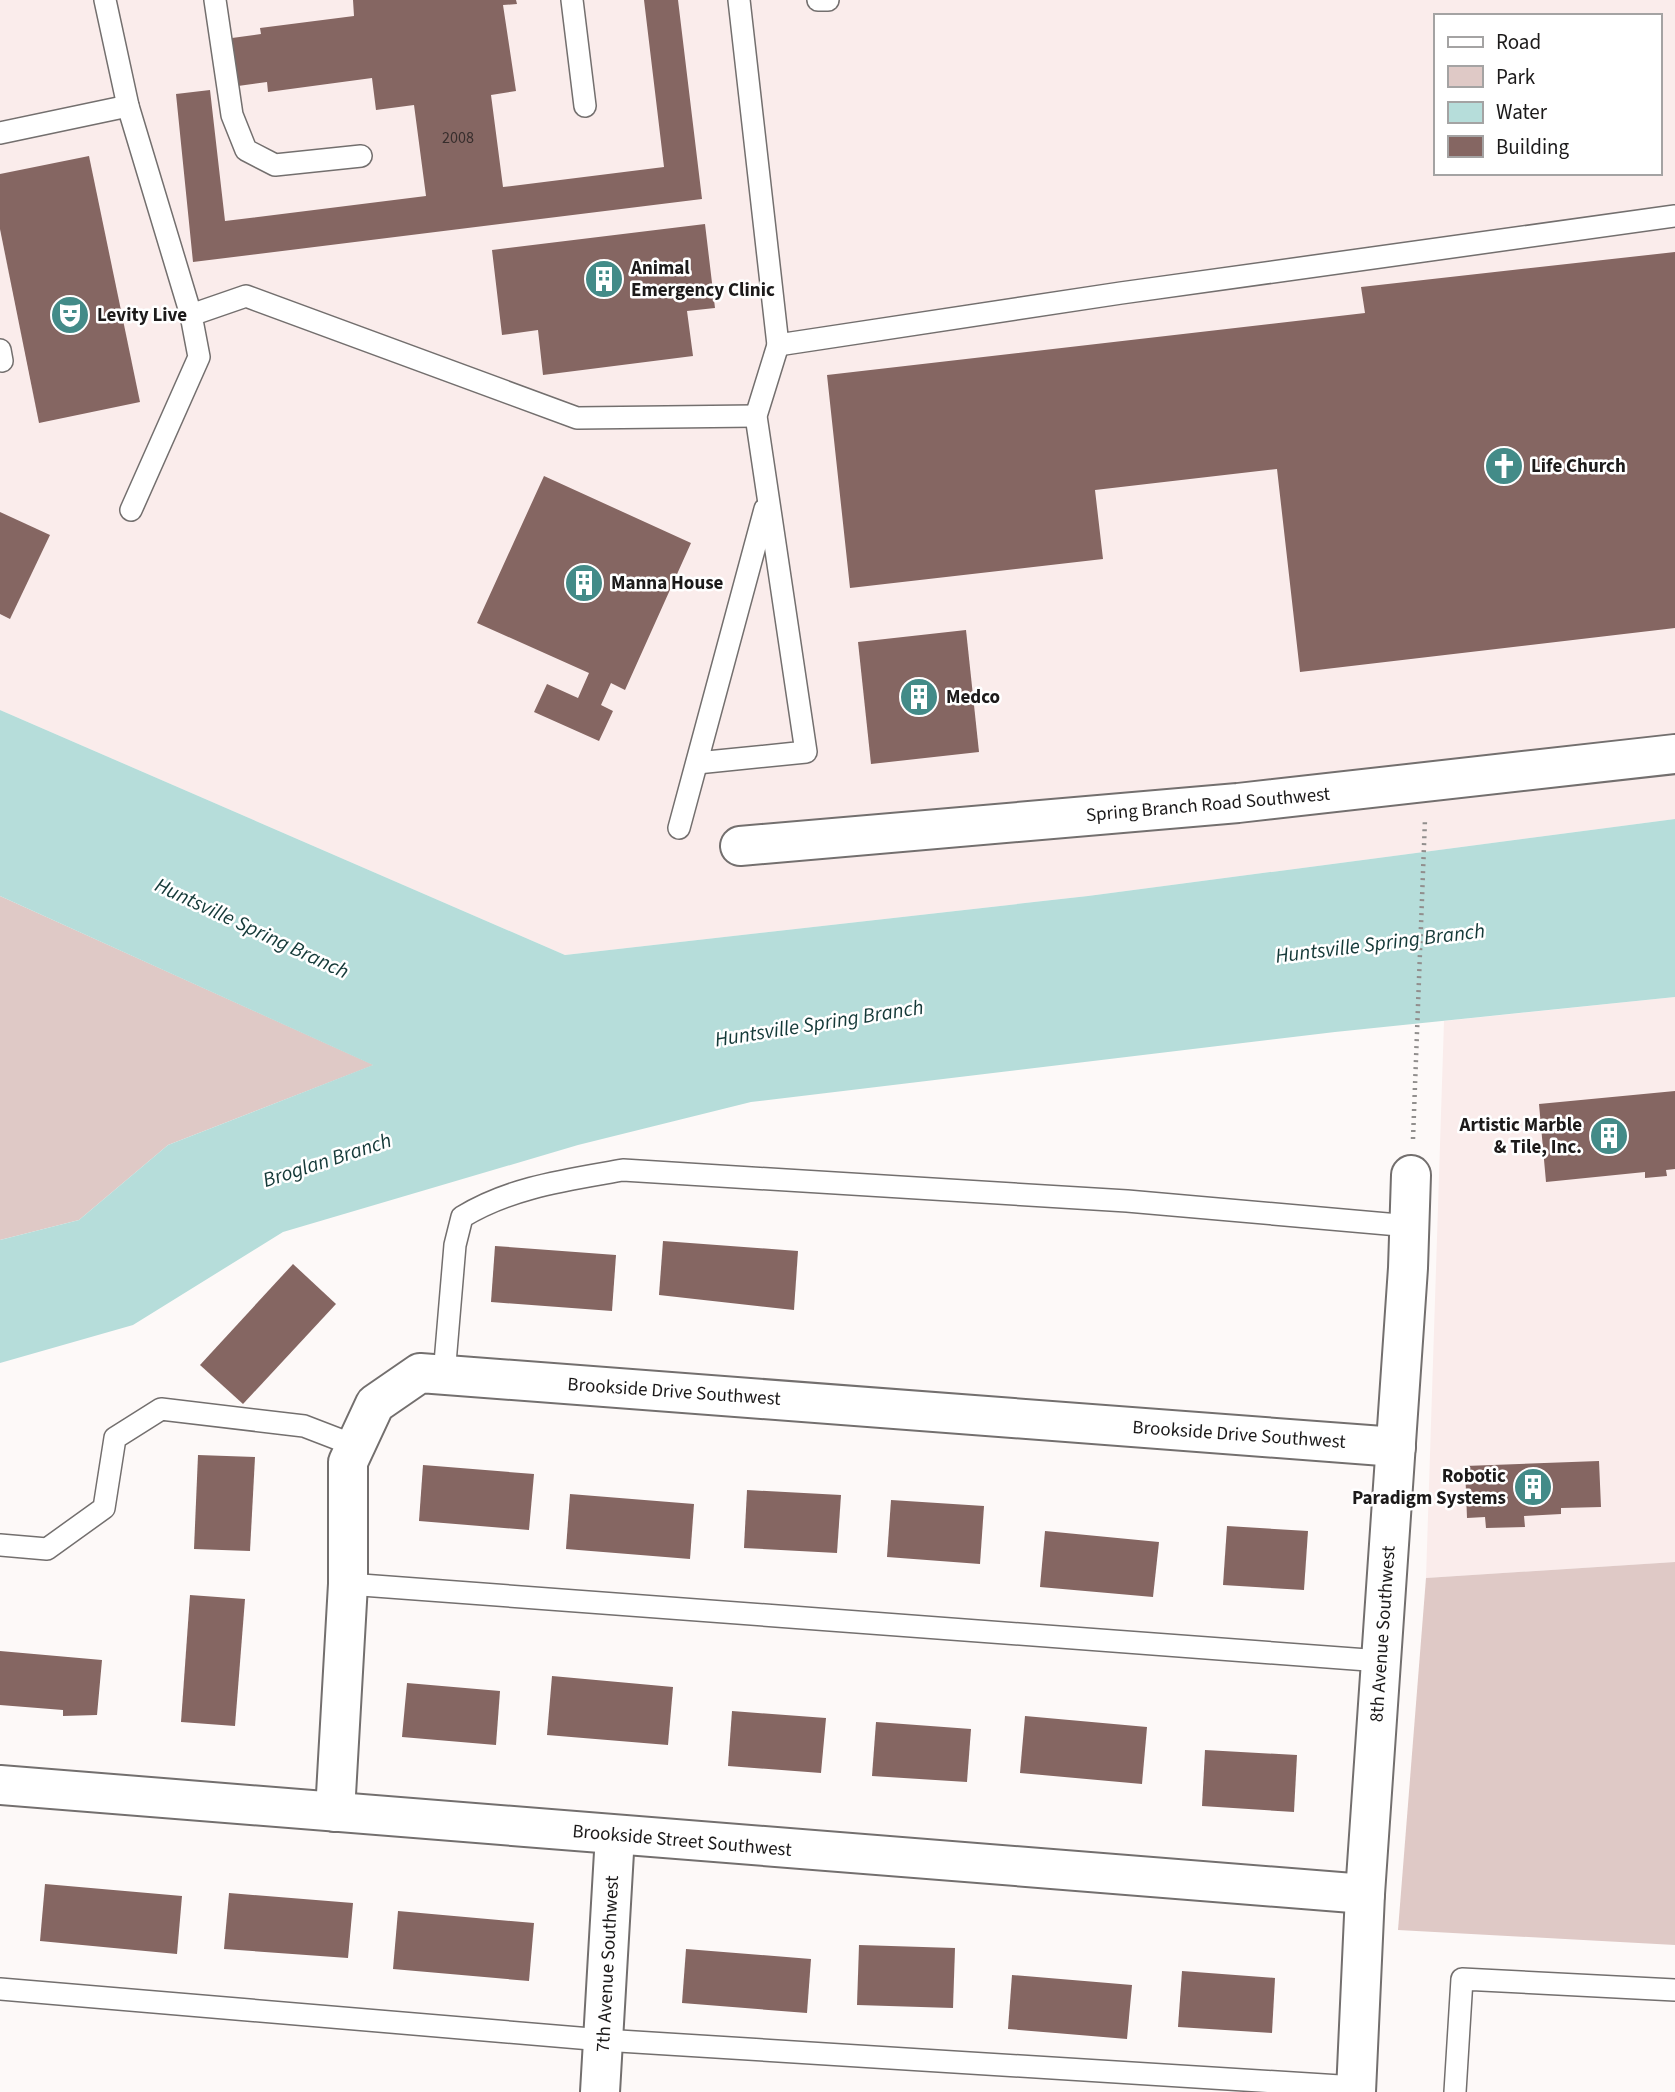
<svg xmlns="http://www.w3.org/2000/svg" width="1675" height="2092" font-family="'Source Sans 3',sans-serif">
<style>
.built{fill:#faeceb;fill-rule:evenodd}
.green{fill:#dfc9c6}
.water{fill:#b6ddda}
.building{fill:#856662}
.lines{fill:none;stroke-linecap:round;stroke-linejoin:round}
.service-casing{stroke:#736f6e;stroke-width:24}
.minor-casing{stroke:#736f6e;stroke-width:42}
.path{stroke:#918e8d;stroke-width:4.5;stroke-dasharray:2 5;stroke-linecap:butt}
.service{stroke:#fff;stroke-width:21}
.minor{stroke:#fff;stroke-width:38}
.labels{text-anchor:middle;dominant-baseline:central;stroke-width:5;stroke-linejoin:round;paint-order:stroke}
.number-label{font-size:16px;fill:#362d2c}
.poi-label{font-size:19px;font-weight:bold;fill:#1c1a1a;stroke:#fff;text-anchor:start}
.street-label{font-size:19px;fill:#1c1a1a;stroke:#fff}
.water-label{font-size:21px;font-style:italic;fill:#143938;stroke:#fff}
</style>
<rect width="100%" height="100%" fill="#fdf9f8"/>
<g class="built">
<path d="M 0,0 L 1675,0 L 1675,819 L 1088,896 L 565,955 L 0,710 ZM 1435,16 L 1659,16 L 1659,173 L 1435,173 Z"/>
<path d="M 1675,997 L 1675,1562 L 1426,1578 L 1444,1021 Z"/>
</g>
<g class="green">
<path d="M 0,896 L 374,1065 L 168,1145 L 79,1220 L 0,1240 Z"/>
<path d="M 1675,1562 L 1675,1945 L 1398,1930 L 1426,1578 Z"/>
</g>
<path class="water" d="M 0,710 L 565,955 L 1088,896 L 1675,819 L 1675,997 L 1335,1032 L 751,1102 L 578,1145 L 283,1232 L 133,1325 L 0,1363 L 0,1240 L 79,1220 L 168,1145 L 373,1065 L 0,896 Z"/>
<g class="building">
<path d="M 353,0 L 516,0 L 517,4 L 503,5 L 516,91 L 491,95 L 503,187 L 664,167 L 644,0 L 678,0 L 702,199 L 193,262 L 176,94 L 210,90 L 225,221 L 426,196 L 414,105 L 376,110 L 372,78 L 268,92 L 267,82 L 238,86 L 232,38 L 261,34 L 260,28 L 354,16 Z"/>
<path d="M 89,156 L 140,402 L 39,423 L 0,229 L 0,174 Z"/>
<path d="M 705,224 L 715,308 L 687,311 L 693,356 L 543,375 L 538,330 L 502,335 L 492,250 Z"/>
<path d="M 1675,252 L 1675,628 L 1300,672 L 1277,469 L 1095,490 L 1103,559 L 850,588 L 827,375 L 1365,313 L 1361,287 Z"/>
<path d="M 544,476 L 691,543 L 625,690 L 611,683 L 601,705 L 613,711 L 599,741 L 534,712 L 547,684 L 578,698 L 589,673 L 477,623 Z"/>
<path d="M 0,512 L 50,535 L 10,619 L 0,614 Z"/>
<path d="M 966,630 L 979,752 L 871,764 L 858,642 Z"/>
<path d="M 1675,1091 L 1675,1169 L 1666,1170 L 1667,1176 L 1645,1178 L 1645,1172 L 1546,1182 L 1539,1104 Z"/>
<path d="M 663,1241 L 798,1251 L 794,1310 L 659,1295 Z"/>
<path d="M 495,1246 L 616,1255 L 612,1311 L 491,1302 Z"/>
<path d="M 293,1264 L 336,1304 L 243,1404 L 200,1365 Z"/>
<path d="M 198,1455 L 255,1457 L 250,1551 L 194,1549 Z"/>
<path d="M 1599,1461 L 1601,1507 L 1561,1508 L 1561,1514 L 1524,1516 L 1525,1527 L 1486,1528 L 1485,1517 L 1467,1518 L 1465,1466 Z"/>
<path d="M 423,1465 L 534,1474 L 529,1530 L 419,1521 Z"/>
<path d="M 747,1490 L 841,1495 L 837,1553 L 744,1548 Z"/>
<path d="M 570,1494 L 694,1504 L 690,1559 L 566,1549 Z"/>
<path d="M 891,1500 L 984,1506 L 980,1564 L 887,1557 Z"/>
<path d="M 1227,1526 L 1308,1531 L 1304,1590 L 1223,1585 Z"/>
<path d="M 1045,1531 L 1159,1542 L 1153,1597 L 1040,1587 Z"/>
<path d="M 190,1595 L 245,1599 L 235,1726 L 181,1722 Z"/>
<path d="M 0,1651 L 102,1660 L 97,1715 L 63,1716 L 63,1710 L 0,1705 Z"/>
<path d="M 552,1676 L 673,1687 L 668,1745 L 547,1735 Z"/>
<path d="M 407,1683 L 500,1691 L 496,1745 L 402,1737 Z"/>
<path d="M 732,1711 L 826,1718 L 821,1773 L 728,1766 Z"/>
<path d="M 1025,1716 L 1147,1727 L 1142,1784 L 1020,1773 Z"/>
<path d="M 876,1722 L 971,1729 L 967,1782 L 872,1776 Z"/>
<path d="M 1205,1750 L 1297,1755 L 1294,1812 L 1202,1806 Z"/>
<path d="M 45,1884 L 182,1896 L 177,1954 L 40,1941 Z"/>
<path d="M 229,1893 L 353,1903 L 348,1958 L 224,1949 Z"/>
<path d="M 398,1911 L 534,1923 L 529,1981 L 393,1969 Z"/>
<path d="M 859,1945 L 955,1948 L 953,2008 L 857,2005 Z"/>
<path d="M 686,1949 L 811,1959 L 807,2013 L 682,2003 Z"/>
<path d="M 1182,1971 L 1275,1978 L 1272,2033 L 1178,2027 Z"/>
<path d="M 1012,1975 L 1132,1985 L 1127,2039 L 1008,2029 Z"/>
</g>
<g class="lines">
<defs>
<g id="service">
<path d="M 105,0 L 128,106"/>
<path d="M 215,0 L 232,115 L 246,150 L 275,165 L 361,156"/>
<path d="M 572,0 L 585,106"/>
<path d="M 739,0 L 778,345 L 1121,293 L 1675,216"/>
<path d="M 818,0 L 828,0"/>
<path d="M 0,133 L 128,106 L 191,315"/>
<path d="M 0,350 L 2,361"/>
<path d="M 131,510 L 199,357 L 191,315 L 246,296 L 577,418 L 756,416"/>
<path d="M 697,763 L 806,752 L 756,416 L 778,345"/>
<path d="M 679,828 L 765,509"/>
<path d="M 444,1375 L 455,1245 L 462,1217 C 511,1187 567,1180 623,1170 L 1127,1201 L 1410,1226"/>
<path d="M 0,1545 L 47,1549 L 104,1508 L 115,1438 L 161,1409 L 304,1426 L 356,1446"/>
<path d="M 348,1584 L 1381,1661"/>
<path d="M 0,1989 L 603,2040 L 1356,2087"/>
<path d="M 1455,2092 L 1462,1979 L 1675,1990"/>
</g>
<g id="minor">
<path d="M 740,846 L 1238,803 L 1675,754"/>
<path d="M 0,1785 L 1365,1894"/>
<path d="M 335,1812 L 348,1584 L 348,1462 L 375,1404 L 420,1373 L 1396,1447"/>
<path d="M 600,2092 L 615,1835"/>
<path d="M 1356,2092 L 1365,1894 L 1408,1268 L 1411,1175"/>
</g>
</defs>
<use href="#service" class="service-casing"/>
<use href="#minor" class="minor-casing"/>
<path class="path" d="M 1413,1139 L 1425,819"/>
<use href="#service" class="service"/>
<use href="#minor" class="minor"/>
</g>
<defs>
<symbol id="building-disc" viewBox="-11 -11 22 22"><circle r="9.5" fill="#438b88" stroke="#fff"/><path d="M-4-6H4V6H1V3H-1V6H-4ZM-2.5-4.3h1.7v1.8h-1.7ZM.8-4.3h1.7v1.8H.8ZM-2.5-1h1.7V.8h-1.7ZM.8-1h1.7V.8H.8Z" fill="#fff"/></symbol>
<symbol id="theatre-disc" viewBox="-11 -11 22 22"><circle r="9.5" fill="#438b88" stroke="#fff"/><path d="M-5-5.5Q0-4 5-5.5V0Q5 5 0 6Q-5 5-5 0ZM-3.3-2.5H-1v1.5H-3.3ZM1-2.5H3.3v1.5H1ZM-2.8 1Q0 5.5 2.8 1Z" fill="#fff"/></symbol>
<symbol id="church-disc" viewBox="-11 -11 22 22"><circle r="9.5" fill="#438b88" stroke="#fff"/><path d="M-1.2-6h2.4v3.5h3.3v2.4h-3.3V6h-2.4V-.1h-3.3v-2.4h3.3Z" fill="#fff"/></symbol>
</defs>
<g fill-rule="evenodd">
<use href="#building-disc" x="582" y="257" width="44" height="44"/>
<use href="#theatre-disc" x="48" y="293" width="44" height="44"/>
<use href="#church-disc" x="1482" y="444" width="44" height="44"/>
<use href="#building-disc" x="562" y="561" width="44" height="44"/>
<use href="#building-disc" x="897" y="675" width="44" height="44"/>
<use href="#building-disc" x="1587" y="1114" width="44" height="44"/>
<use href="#building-disc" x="1511" y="1465" width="44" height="44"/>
</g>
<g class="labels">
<g class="number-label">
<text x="458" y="138">2008</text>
</g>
<g class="poi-label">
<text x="631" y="268">Animal<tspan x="631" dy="22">Emergency Clinic</tspan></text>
<text x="97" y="315">Levity Live</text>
<text x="1531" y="466">Life Church</text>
<text x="611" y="583">Manna House</text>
<text x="946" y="697">Medco</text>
<text x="1582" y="1125" text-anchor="end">Artistic Marble<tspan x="1582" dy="22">&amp; Tile, Inc.</tspan></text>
<text x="1506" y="1476" text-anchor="end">Robotic<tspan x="1506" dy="22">Paradigm Systems</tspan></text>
</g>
<g class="street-label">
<text transform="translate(1208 805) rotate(-5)">Spring Branch Road Southwest</text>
<text transform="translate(674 1392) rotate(4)">Brookside Drive Southwest</text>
<text transform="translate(1239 1435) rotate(4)">Brookside Drive Southwest</text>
<text transform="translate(1383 1634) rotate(-86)">8th Avenue Southwest</text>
<text transform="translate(682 1841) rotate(5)">Brookside Street Southwest</text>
<text transform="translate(608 1964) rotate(-87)">7th Avenue Southwest</text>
</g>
<g class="water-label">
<text transform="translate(252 928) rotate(25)">Huntsville Spring Branch</text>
<text transform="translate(1380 943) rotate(-7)">Huntsville Spring Branch</text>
<text transform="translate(819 1023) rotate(-9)">Huntsville Spring Branch</text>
<text transform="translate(327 1160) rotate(-18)">Broglan Branch</text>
</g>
</g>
<rect x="1434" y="14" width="228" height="161" fill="#ffffff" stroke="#a4a3a3" stroke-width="2"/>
<rect x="1448" y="37" width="35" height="10" fill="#ffffff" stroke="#a4a3a3" stroke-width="2"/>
<text x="1496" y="49" font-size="21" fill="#1c1a1a">Road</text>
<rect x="1448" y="66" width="35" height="21" fill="#dfc9c6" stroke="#a4a3a3" stroke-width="2"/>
<text x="1496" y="84" font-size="21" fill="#1c1a1a">Park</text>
<rect x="1448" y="102" width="35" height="21" fill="#b6ddda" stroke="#a4a3a3" stroke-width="2"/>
<text x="1496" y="119" font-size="21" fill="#1c1a1a">Water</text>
<rect x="1448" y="136" width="35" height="21" fill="#856662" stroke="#a4a3a3" stroke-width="2"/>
<text x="1496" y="154" font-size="21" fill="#1c1a1a">Building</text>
</svg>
